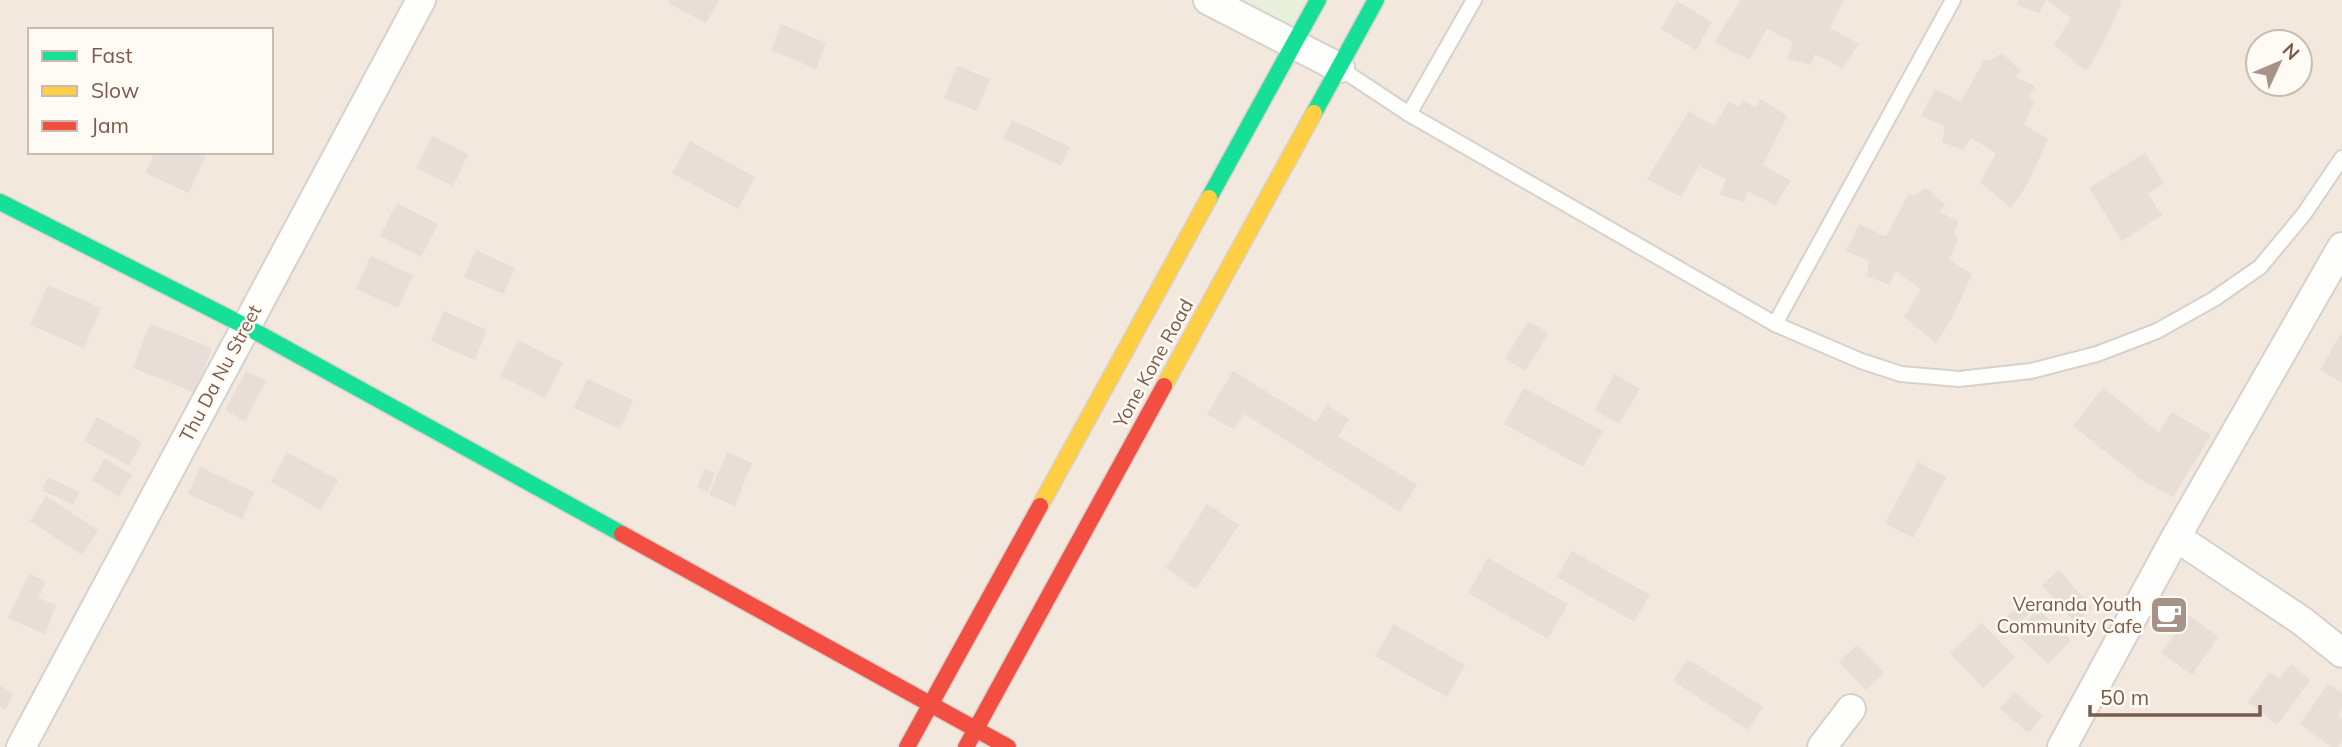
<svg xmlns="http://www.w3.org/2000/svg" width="2342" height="747" font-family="Mulish,sans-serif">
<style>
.residential{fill:#f2e8de;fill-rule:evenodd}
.green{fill:#e7f0db}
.building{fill:#e6ded7}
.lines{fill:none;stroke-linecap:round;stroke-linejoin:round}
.lane-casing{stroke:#d7d1cb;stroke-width:18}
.street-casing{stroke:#d7d1cb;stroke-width:32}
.fast-casing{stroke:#d9d2cb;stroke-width:19}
.slow-casing{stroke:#d9d2cb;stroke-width:19}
.jam-casing{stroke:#d9d2cb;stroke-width:19}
.lane{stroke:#fefefd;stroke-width:14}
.street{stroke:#fefefd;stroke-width:28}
.fast{stroke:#16e098;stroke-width:16}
.slow{stroke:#ffcf43;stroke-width:16}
.jam{stroke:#f24e42;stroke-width:16}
.labels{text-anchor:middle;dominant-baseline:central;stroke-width:5;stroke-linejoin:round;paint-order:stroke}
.street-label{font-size:19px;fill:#7a5c4d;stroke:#fffaf3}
.poi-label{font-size:19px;fill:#7a5c4d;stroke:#fffaf3;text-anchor:end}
</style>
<rect width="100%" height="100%" fill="#f9f5f0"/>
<path class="residential" d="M 0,0 L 2342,0 L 2342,747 L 0,747 ZM 30,30 L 271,30 L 271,152 L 30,152 ZM 2258,42 L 2300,42 L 2300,84 L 2258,84 Z"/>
<path class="green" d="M 1215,0 L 1318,0 L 1294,43 Z"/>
<g class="building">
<path d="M 669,0 L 719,0 L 706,23 L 668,3 Z"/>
<path d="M 1741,0 L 1844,0 L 1830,28 L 1859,44 L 1842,68 L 1815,54 L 1811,65 L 1787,59 L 1793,42 L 1767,29 L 1749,60 L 1714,42 Z"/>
<path d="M 2018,0 L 2046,0 L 2039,13 L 2017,5 Z"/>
<path d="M 2046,0 L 2118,0 L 2122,2 L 2101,48 L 2086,71 L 2054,45 L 2071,18 Z"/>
<path d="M 1677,1 L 1712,22 L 1696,50 L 1661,29 Z"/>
<path d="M 781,24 L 826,43 L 816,69 L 771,50 Z"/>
<path d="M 2002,53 L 2021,71 L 2015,77 L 2035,86 L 2029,97 L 2034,103 L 2024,125 L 2048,139 L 2027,185 L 2011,208 L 1980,182 L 1996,154 L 1971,137 L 1964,150 L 1942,142 L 1945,126 L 1921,116 L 1935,89 L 1961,102 L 1984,60 L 1989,61 Z"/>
<path d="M 957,66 L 990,79 L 977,111 L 944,98 Z"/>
<path d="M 1761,99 L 1787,116 L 1763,165 L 1791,181 L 1775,205 L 1748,191 L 1744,202 L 1720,195 L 1726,179 L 1699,166 L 1681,197 L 1647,179 L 1689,111 L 1714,126 L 1729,101 L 1738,107 L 1743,100 L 1755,108 Z"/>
<path d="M 1012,120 L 1070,147 L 1061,166 L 1003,138 Z"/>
<path d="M 432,136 L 468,154 L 453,186 L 416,168 Z"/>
<path d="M 690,141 L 755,177 L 738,209 L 672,173 Z"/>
<path d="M 155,152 L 201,152 L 206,155 L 189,193 L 145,173 Z"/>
<path d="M 2145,153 L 2164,183 L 2148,194 L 2162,215 L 2122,241 L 2089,188 Z"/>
<path d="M 1926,188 L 1945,205 L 1939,212 L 1959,221 L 1954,232 L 1958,238 L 1949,260 L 1972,274 L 1951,320 L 1936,343 L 1904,317 L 1921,289 L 1896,271 L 1889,285 L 1867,276 L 1869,261 L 1846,251 L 1859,224 L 1886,237 L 1908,195 L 1913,196 Z"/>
<path d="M 397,203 L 438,224 L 421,257 L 380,236 Z"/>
<path d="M 476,250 L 515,268 L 503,294 L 464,277 Z"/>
<path d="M 371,256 L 413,275 L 398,308 L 356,289 Z"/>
<path d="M 48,285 L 101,308 L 84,348 L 30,325 Z"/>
<path d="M 444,311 L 487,330 L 475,360 L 431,341 Z"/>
<path d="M 1529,321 L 1548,334 L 1525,371 L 1505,358 Z"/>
<path d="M 150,324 L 212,348 L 195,393 L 133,368 Z"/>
<path d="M 2342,332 L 2342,383 L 2320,370 Z"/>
<path d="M 518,340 L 563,363 L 545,398 L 500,376 Z"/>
<path d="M 246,371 L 266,381 L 245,421 L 225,410 Z"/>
<path d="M 1233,371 L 1316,422 L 1327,405 L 1349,419 L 1338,436 L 1417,485 L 1400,512 L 1244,414 L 1234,430 L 1207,414 Z"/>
<path d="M 1615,374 L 1640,389 L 1619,424 L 1594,410 Z"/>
<path d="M 587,379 L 633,400 L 620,429 L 574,408 Z"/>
<path d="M 1524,388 L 1603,431 L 1583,467 L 1504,424 Z"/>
<path d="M 2103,388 L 2159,432 L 2172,412 L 2211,435 L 2173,497 L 2143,481 L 2073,426 Z"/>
<path d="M 97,417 L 142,442 L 129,466 L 84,441 Z"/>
<path d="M 287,452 L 338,480 L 321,510 L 271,482 Z"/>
<path d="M 727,452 L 752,463 L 735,506 L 709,495 Z"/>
<path d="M 105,459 L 132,475 L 119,497 L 92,480 Z"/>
<path d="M 1918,462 L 1946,477 L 1913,538 L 1885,523 Z"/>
<path d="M 200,467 L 254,492 L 242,519 L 188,494 Z"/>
<path d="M 704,469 L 715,473 L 708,492 L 697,487 Z"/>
<path d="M 48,477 L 79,492 L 73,505 L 42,490 Z"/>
<path d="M 46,496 L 98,530 L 82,555 L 30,521 Z"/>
<path d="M 1207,504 L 1239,525 L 1196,589 L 1166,568 Z"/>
<path d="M 1572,551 L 1650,595 L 1634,622 L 1557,577 Z"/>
<path d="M 1488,558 L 1568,604 L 1548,639 L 1468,593 Z"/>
<path d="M 2059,570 L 2092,608 L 2075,622 L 2042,585 Z"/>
<path d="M 29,574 L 46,582 L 38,598 L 56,605 L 45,634 L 8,618 Z"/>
<path d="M 2025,600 L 2033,610 L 2014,628 L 2005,618 Z"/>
<path d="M 2038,609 L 2071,640 L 2048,664 L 2015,633 Z"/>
<path d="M 2188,615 L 2218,637 L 2192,675 L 2161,653 Z"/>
<path d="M 1982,623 L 2015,657 L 1983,688 L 1950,653 Z"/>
<path d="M 1394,624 L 1465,665 L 1447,697 L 1375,656 Z"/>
<path d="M 1857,645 L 1884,673 L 1866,690 L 1839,662 Z"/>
<path d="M 1688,659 L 1763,707 L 1748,730 L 1673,681 Z"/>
<path d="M 2291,664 L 2310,680 L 2277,725 L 2248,702 L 2270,672 L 2279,679 Z"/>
<path d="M 2328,684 L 2342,693 L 2342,709 L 2338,716 L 2342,719 L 2342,741 L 2338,747 L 2332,747 L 2300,724 Z"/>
<path d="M 0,686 L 14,694 L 5,710 L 0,707 Z"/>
<path d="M 2014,692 L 2043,716 L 2029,733 L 2000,709 Z"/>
</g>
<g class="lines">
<defs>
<g id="lane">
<path d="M 1341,69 L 1409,114 L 1775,324 L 1861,361 L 1901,374 L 1959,379 L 2031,371 L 2097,354 L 2157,331 L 2214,299 L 2260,267 L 2304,214 L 2342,158"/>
<path d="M 1409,114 L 1474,0"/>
<path d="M 1775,324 L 1953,0"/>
</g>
<g id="street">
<path d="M 1208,0 L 1340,68"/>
<path d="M 2176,537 L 2302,621 L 2342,653"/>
<path d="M 21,747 L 421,0"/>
<path d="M 1822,747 L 1851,709"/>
<path d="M 2062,747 L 2176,537 L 2342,247"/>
</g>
<g id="fast">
<path d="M 1314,113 L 1376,0"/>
<path d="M 1209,198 L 1318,0"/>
<path d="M 0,202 L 245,326 L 622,534"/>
</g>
<g id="slow">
<path d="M 1164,386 L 1314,113"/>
<path d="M 1040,506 L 1209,198"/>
</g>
<g id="jam">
<path d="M 622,534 L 1008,747"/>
<path d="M 907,747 L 1040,506"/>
<path d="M 966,747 L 1164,386"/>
</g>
</defs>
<use href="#lane" class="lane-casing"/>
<use href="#street" class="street-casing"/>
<use href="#fast" class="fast-casing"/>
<use href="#slow" class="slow-casing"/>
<use href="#jam" class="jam-casing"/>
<use href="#lane" class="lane"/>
<use href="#street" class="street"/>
<use href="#fast" class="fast"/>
<use href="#slow" class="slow"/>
<use href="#jam" class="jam"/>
</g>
<defs>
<symbol id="cafe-square" viewBox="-11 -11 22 22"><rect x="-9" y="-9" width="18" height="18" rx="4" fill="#a69286" stroke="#fffaf3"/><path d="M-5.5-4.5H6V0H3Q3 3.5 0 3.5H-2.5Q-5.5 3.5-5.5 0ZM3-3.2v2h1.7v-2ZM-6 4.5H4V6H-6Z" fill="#fff"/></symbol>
</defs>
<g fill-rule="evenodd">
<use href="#cafe-square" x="2147" y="593" width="44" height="44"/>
</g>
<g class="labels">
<g class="street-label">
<text transform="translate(1153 363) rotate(-61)">Yone Kone Road</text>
<text transform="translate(220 373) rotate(-62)">Thu Da Nu Street</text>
</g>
<g class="poi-label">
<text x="2142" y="604">Veranda Youth<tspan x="2142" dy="22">Community Cafe</tspan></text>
</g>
</g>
<rect x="28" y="28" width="245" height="126" fill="#fffaf3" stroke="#cabbb1" stroke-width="2"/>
<rect x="42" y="51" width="35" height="10" fill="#16e098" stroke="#cabbb1" stroke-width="2"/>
<text x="91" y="63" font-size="21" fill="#7a5c4d">Fast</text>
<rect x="42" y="86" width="35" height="10" fill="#ffcf43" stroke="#cabbb1" stroke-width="2"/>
<text x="91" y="98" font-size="21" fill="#7a5c4d">Slow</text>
<rect x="42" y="121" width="35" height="10" fill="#f24e42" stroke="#cabbb1" stroke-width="2"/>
<text x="91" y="133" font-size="21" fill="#7a5c4d">Jam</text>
<g transform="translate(2279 63) rotate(46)"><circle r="33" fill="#fffaf3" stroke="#cabbb1" stroke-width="2"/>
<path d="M0-5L12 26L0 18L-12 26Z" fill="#a69286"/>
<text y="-10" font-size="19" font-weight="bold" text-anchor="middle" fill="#7a5c4d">N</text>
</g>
<path d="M2090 705v10h170v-10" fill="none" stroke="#7a5c4d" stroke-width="3.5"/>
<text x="2100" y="705" font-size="21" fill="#7a5c4d" stroke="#fffaf3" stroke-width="5" paint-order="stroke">50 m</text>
</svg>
